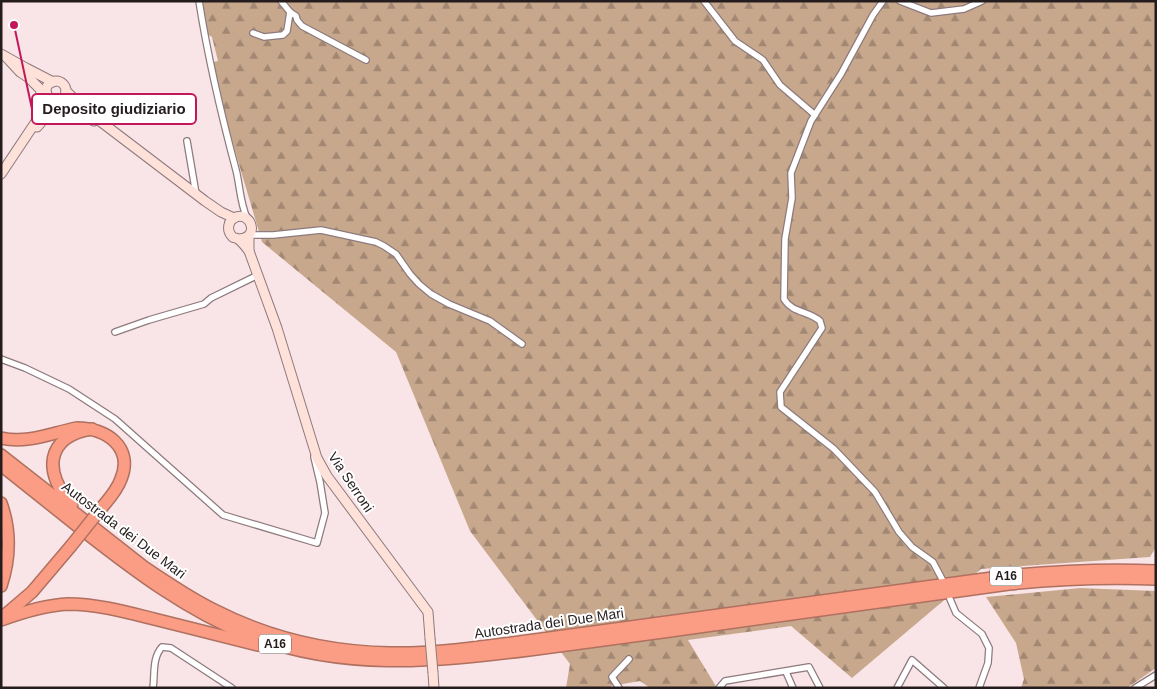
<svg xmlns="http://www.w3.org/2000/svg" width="1157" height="689" font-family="Arial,sans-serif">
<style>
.forest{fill:url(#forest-firs)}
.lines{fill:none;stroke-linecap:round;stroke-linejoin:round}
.street-casing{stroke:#8d7a7d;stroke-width:8}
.secondary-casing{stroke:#8d7a7d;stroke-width:11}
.highway-casing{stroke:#af7060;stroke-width:14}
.street{stroke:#fff;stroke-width:5.5}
.secondary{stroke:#fee2da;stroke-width:9}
.highway{stroke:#fa9d84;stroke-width:11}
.secondary-bridge-casing{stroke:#8d7a7d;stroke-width:11;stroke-linecap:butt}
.highway-bridge-casing{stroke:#af7060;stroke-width:14;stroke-linecap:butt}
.secondary-bridge{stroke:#fee2da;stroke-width:9}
.highway-bridge{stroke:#fa9d84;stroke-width:11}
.labels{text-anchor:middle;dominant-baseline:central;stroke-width:4;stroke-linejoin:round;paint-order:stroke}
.shield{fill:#fff;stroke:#666061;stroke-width:1}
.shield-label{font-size:12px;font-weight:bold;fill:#241c1d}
.street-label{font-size:14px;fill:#241c1d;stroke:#fff}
.leader{fill:none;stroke:#c2185b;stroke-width:2}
.callout-dot{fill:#c2185b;stroke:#fff;stroke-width:2}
.callout{fill:#fff;stroke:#c2185b;stroke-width:2}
.callout-label{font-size:15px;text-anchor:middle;font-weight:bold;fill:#241c1d}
</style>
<defs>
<pattern id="forest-firs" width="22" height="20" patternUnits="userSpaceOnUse" patternTransform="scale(1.25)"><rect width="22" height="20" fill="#c8a88d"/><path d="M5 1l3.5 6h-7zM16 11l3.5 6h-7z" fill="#a28873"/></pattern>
</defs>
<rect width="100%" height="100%" fill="#f9e4e7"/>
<g class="forest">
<path d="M 201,1 L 1156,1 L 1156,547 L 1150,557 L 981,569 L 852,678 L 791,626 L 688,640 L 717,688 L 650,688 L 640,681 L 611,686 L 611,688 L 566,688 L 570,664 L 470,531 L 396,352 L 262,242 L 225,117 L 213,62 L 218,61 L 212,37 L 205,33 Z"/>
<path d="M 1080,588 L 1156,591 L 1156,668 L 1127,688 L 1021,688 L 1024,679 L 1016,643 L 986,597 Z"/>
</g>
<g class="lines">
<defs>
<g id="street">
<path d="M 199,1 C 208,58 221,114 236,170 C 240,186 240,203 247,218"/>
<path d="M 281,1 L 290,12 L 296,16 L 297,20 L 302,26 L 366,60"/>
<path d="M 704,1 L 735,41 L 763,60 L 780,85 L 815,115"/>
<path d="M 883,1 L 873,15 L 841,74 L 811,121 L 791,173 L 792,198 L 785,239 L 784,299 C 792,313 809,311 820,321 L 822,328 L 780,392 L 781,407 L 834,449 L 875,492 L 899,532 L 912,547 L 933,562 L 942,579"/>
<path d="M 900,1 L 931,13 L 964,9 L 982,1"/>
<path d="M 253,33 L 264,37 L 283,35 L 287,31 L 290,12"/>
<path d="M 187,141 L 196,194"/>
<path d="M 250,235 L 273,235 L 321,230 L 376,242 L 384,246 L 396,254 L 410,274 L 419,284 L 431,294 L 449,304 L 490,321 L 522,344"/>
<path d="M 115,332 L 149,320 L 204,304 L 211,298 L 258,275"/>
<path d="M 1,359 L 25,368 L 69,389 L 115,419 L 223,515 L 317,543 L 325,513 L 320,482 L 314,457"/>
<path d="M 950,599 L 956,613 L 982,634 L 989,648 L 988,663 L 979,688"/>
<path d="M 786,672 L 793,688"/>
<path d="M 153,688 C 155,674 152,658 162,647 L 171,648 L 232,688"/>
<path d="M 619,688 L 612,677 L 629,659"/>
<path d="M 719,688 L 725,681 L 809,667 L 820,688"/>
<path d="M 897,688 L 912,660 L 944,688"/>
<path d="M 1135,688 L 1156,675"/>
</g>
<g id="secondary">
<path d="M 1,54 L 26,68 L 53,82"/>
<path d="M 7,58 L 20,72 L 29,78 L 41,90 L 40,101 L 38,105"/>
<circle cx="56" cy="91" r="10"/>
<path d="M 66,91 L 88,112 L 205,201 L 221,212 L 234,218"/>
<path d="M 37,127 C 42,122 47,113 53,109 C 66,100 83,117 94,121"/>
<path d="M 1,174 L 39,117 L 47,94"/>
<path d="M 249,236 L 249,251 L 277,328 L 317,458 L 327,476 L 428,612 L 430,638"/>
<path d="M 238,239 C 261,239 251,209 234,218 C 228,221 227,230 231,235 C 234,240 233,236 238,239 C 242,242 246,247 249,251"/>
<path d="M 433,673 L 434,688"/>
</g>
<g id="highway">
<path d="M 1,438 C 28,444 51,433 77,428 C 106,428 134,447 121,479 C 117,491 107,501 99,511"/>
<path d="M 1,455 L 144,567 C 166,582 190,598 214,610 C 269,638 329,652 390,653 C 428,654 466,649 504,644 L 1007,576 C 1057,571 1106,569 1156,571"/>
<path d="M 1,465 C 29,487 57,510 85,532 C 136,572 188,611 248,635 C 342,671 433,662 529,650 C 574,644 618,638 663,632 C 778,616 893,600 1009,584 C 1058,579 1106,577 1156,579"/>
<path d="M 1,503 C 11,531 10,559 1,586"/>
<path d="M 72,504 C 43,474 45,436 92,429"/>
<path d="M 5,615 L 32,592 L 71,546"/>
<path d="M 1,620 C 23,612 45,605 68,604 C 97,604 126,612 154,619 C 189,628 223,636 258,645"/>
</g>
</defs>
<use href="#street" class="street-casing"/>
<use href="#secondary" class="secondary-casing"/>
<use href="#highway" class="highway-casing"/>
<use href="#street" class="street"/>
<use href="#secondary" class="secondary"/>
<use href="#highway" class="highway"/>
<defs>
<path id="secondary-bridge" d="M 430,638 L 433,673"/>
<path id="highway-bridge" d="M 71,546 L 99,511"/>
</defs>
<use href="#secondary-bridge" class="secondary-bridge-casing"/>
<use href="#highway-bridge" class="highway-bridge-casing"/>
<use href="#secondary-bridge" class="secondary-bridge"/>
<use href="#highway-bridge" class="highway-bridge"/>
</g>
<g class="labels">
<g class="shield">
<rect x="990" y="566.5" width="32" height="19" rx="4"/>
<rect x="259" y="634.5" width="32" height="19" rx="4"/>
</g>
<g class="shield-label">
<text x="1006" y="576">A16</text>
<text x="275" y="644">A16</text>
</g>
<g class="street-label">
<text transform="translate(351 482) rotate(56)">Via Serroni</text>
<text transform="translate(124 530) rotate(37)">Autostrada dei Due Mari</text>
<text transform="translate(549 623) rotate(-8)">Autostrada dei Due Mari</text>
</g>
</g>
<path class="leader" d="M14 25L32 109"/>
<circle class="callout-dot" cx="14" cy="25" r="5"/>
<rect class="callout" x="32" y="94" width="164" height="30" rx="5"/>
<g class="callout-label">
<text x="114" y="114">Deposito giudiziario</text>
</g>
<rect width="1157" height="689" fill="none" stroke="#241c1d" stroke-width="5"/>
</svg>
